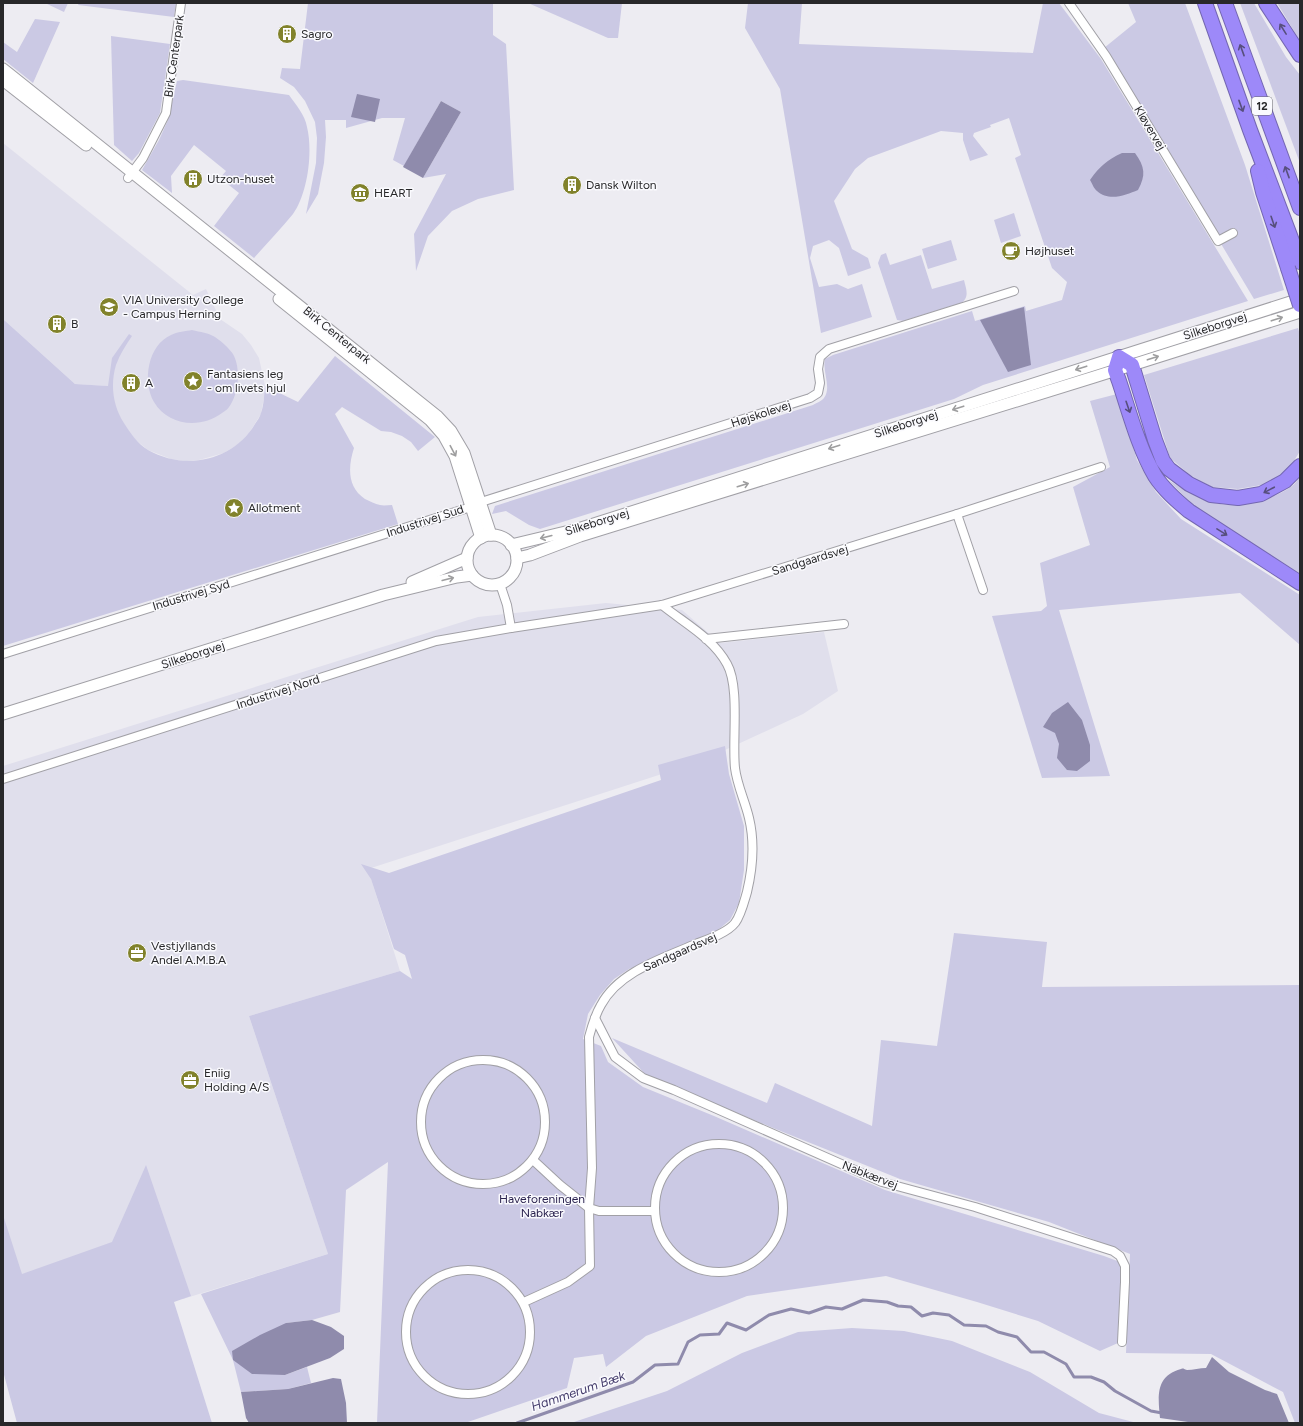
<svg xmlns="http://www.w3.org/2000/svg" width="1303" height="1426" font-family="Figtree,sans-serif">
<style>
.built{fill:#e0dfec}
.green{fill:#cbc9e4}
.water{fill:#8f8bac}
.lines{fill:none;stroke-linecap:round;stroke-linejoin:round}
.stream{stroke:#8f8bac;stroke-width:3}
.street-casing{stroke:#a1a0a6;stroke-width:10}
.secondary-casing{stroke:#a1a0a6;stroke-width:13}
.highway-casing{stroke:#7467b1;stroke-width:16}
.street{stroke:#fff;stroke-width:8}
.secondary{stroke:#fff;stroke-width:11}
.highway{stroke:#9d89f9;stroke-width:14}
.highway-bridge-casing{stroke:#7467b1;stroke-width:16;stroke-linecap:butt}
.highway-bridge{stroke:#9d89f9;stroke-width:14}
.oneway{stroke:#574f7d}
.oneway2{stroke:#9e9e9f}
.labels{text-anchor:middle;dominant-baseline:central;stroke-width:3;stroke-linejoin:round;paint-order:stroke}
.shield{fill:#fafafe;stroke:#67676a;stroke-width:1}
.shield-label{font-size:11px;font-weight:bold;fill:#28282a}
.poi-label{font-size:12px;fill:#28282a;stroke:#fafafe;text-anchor:start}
.street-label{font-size:12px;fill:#28282a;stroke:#fafafe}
.park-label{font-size:12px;fill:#2b234f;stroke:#fafafe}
.water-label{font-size:13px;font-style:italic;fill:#463e6d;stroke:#fafafe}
</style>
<rect width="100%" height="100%" fill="#edecf2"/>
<g class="built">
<path d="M 3,143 L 193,295 L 206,289 L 220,319 L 242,334 L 251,345 L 259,358 L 265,386 L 264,397 L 261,414 L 249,433 L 240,443 L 224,453 L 199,460 L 185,461 L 171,459 L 148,450 L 137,441 L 129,432 L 119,415 L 108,386 L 75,384 L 3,319 Z"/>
<path d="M 606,603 L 682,610 L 720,643 L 824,632 L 838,691 L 803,714 L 699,762 L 368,869 L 400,971 L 249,1016 L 328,1254 L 183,1299 L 168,1247 L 3,1307 L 3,766 L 478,617 Z"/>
</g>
<g class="green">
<path d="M 45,3 L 68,3 L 64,12 Z"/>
<path d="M 79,3 L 176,3 L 174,17 L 78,5 Z"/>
<path d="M 308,3 L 493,3 L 493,35 L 506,44 L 514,190 L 478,199 L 452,211 L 428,236 L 416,271 L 414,234 L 446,174 L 423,178 L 461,112 L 441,101 L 404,166 L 393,160 L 405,118 L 382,118 L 346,128 L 346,120 L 325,120 L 326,137 L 324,163 L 318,194 L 306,214 L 316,163 L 317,138 L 315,122 L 305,101 L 294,87 L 280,78 L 282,68 L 300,69 Z"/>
<path d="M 528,3 L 622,3 L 618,38 L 608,38 Z"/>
<path d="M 748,3 L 802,3 L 799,44 L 1033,53 L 1043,3 L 1059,3 L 1101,59 L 1248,301 L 983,385 L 954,399 L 540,529 L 529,525 L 506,511 L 492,514 L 495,506 L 813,405 C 816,403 822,401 824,398 C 832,387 822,372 825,359 L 833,355 L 972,311 L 975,321 L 1025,306 L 1026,311 L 1062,300 L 1067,282 L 1052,268 L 1015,158 L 1021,155 L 1009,118 L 990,125 L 991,127 L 974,133 L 973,136 L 988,155 L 970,161 L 963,140 L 963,133 L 941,131 L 868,158 L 855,169 L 834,201 L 852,249 L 868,258 L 871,268 L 848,276 L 839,248 L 829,240 L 813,246 L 810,258 L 819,287 L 837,284 L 848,289 L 862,284 L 872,317 L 821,333 L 780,89 L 745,28 Z"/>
<path d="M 1128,3 L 1185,3 L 1245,165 L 1284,290 L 1254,299 L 1104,48 L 1136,22 Z"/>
<path d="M 1240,3 L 1254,3 L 1286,57 L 1300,75 L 1300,163 Z"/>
<path d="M 1277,3 L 1300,3 L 1300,41 Z"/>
<path d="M 35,19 L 60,22 L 33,83 L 3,59 L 3,42 L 17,52 Z"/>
<path d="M 111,36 L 170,44 L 160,113 L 139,153 L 132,161 L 114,145 Z"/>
<path d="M 183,80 L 289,95 C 296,105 305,115 307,127 C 313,151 308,193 293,214 C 281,229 267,243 254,258 L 214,226 L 239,193 L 220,178 L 226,171 L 194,145 L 171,176 L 172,193 L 142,170 L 159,140 L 168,120 L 177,81 Z"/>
<path d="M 1014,213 L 1021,236 L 1001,243 L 994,220 Z"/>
<path d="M 951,240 L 957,260 L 928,269 L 922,249 Z"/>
<path d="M 886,253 L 890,265 L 921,255 L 932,289 L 964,280 C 966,289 970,297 961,303 L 903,321 L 897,320 L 878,263 L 881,255 Z"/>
<path d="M 3,319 L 75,384 L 108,386 L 112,358 L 129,334 L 132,336 C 126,345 120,354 116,365 C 110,385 113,406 124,423 C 130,433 138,444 148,450 C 185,471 233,461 255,424 C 257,421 260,417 261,413 C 264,405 264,395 265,386 L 298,402 L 335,356 L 435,437 L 418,451 L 411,442 L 402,436 L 391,432 L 381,431 L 342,407 L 335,414 L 354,448 C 348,467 347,487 365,499 C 370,501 375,504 380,505 C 384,506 388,505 392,505 L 398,524 L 3,646 Z"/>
<path d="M 1298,328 L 1300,335 L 1300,451 L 1294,461 L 1281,475 L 1262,485 L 1238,489 L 1212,487 L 1190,475 L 1170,458 L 1144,375 Z"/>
<path d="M 192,330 C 200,332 209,333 215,337 C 221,341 229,348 233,354 C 241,368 239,394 229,407 C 228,409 225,411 222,413 C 201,429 168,426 154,402 C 142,381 148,345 171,335 C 177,332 186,331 192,330 Z"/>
<path d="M 1117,394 L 1137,460 L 1156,492 L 1181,519 L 1300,595 L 1300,645 L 1240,593 L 1059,610 L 1110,776 L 1042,778 L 992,616 L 1041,611 L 1047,606 L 1040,563 L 1090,545 L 1073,487 L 1110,467 L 1090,401 Z"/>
<path d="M 1300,477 L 1300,574 L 1192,504 L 1168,480 C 1183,489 1198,498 1215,503 C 1237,509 1274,500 1292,486 C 1295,484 1297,480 1300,477 Z"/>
<path d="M 725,746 L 729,774 L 744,826 L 744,870 L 739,903 L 730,920 L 718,930 L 629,969 L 614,979 L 600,995 L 588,1014 L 583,1039 L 601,1046 L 608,1062 L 643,1087 L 714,1116 L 885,1190 L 1104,1256 L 1120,1262 L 1122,1282 L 1118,1343 L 1100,1351 L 1038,1321 L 977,1302 L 886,1276 L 747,1296 L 646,1336 L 606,1367 L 603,1354 L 574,1358 L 567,1388 L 465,1423 L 377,1423 L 388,1162 L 346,1190 L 340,1312 L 312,1320 L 286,1323 L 285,1375 L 307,1367 L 311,1383 L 288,1389 L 241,1392 L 233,1360 L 201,1294 L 328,1254 L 249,1016 L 400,971 L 412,979 L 405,955 L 394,949 L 371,879 L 361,864 L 389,873 L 661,780 L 658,765 Z"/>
<path d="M 954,933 L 1047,942 L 1042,987 L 1300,985 L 1300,1423 L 1295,1423 L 1283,1392 L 1211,1354 L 1126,1353 L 1130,1254 L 1049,1222 L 900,1179 L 773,1128 L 645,1074 L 612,1038 L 767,1103 L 775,1083 L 872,1126 L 881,1040 L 937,1046 Z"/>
<path d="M 146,1165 L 191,1296 L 174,1302 L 212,1423 L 17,1423 L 3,1371 L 3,1218 L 4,1218 L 22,1274 L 112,1242 Z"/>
<path d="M 852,1328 L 904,1331 L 952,1341 L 1030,1372 L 1099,1413 L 1137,1423 L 571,1423 L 667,1391 L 742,1353 L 798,1332 Z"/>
</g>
<g class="water">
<path d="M 357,94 L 380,99 L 375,122 L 351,117 Z"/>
<path d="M 441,101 L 461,112 L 423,178 L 403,167 Z"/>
<path d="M 1122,153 L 1135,153 C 1145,167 1146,175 1138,190 C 1126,195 1109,202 1097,191 C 1094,189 1092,183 1090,180 C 1100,166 1107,160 1122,153 Z"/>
<path d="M 1024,307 L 1031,365 L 1008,372 L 980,320 Z"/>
<path d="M 1068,702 L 1082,720 L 1090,745 L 1090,761 L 1077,771 L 1067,770 L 1057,758 L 1059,744 L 1055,733 L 1043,727 L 1052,713 Z"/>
<path d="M 312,1320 L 331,1327 L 344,1336 L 344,1349 L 330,1358 L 285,1375 L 252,1374 L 233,1360 L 232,1351 L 260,1335 L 286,1323 Z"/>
<path d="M 1212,1357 L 1229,1372 L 1265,1390 L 1277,1394 L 1289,1423 L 1195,1423 L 1160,1418 C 1158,1397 1155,1376 1181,1369 C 1184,1368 1183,1369 1187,1370 C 1193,1370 1200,1368 1206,1368 Z"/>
<path d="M 333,1378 L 341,1379 L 346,1403 L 347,1423 L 249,1423 L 246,1418 L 241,1392 L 288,1389 Z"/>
</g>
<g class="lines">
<path class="stream" d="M 517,1423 L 633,1382 L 655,1365 L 678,1364 L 688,1342 L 700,1335 L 719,1334 L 727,1323 L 746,1330 L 769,1315 L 791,1309 L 809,1313 L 826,1307 L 842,1309 L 863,1300 L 887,1302 L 898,1306 L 911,1307 L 922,1316 L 933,1313 L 949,1315 L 964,1325 L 986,1326 L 998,1332 L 1017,1337 L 1031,1352 L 1044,1352 L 1066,1364 L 1074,1377 L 1091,1377 L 1104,1382 L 1115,1391 L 1151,1411 L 1162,1413"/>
<defs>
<g id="street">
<path d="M 1069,3 L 1106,56 L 1218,241 L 1233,233"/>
<path d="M 128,178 L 143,158 L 166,113 L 181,3"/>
<path d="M 957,514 L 983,590"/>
<path d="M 500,584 L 507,605 L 511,628"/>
<path d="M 706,639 L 844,624"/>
<path d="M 3,654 L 471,507 L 481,502 L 810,398 L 818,393 L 820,383 L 818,369 L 820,357 L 829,349 L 1014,291"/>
<path d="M 3,779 L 436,641 L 511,628 L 662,605 L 957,514 L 1101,467"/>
<path d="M 595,1018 L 615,1057 L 643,1078 L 674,1090 L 882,1182 L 975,1207 L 1113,1251 L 1120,1256 L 1125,1266 L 1125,1282 L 1122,1342"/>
<circle cx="483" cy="1122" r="62"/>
<circle cx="719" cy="1208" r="64"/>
<path d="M 533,1160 L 560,1185 L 589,1208 L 599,1211 L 655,1211"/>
<circle cx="468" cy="1332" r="62"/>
<path d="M 524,1302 L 568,1282 L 590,1266 L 589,1208 L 592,1168 L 589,1037 C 592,1026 595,1015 601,1005 C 619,971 664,958 698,943 C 709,939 727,933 735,923 C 741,915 744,902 747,892 C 753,867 755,843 749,818 C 745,801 737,785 735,768 C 732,740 740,687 727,664 C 713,638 684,623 662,605"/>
</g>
<g id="secondary">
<path d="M 3,69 L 437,416 L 451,431 L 464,453 L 491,535"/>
<path d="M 3,80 L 86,145"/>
<path d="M 279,299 L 430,420 L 444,436 L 455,456 L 481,538"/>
<circle cx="492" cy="560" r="25"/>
<path d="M 511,545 L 578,529 L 1300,299"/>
<path d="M 517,558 L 530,555 L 580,536 L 1094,377 L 1300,312"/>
<path d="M 412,582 L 467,558"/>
<path d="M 3,714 L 383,595 L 457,577 L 472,575"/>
</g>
<g id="highway">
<path d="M 1205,3 L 1250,130 L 1300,262"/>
<path d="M 1225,3 L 1300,208"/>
<path d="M 1266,3 L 1300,55"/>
<path d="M 1258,171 L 1263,192 L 1288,268"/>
<path d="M 1300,466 L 1285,481 L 1261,494 L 1238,498 L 1211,495 L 1189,484 L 1169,469 L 1163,461 L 1155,440 L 1132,365 L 1119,357 L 1115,370 L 1119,381 C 1129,411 1139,449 1155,476 C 1164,490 1177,501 1189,511 L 1300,583"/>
</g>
</defs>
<use href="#street" class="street-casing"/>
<use href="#secondary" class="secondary-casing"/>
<use href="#highway" class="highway-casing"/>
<use href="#street" class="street"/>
<use href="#secondary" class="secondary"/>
<use href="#highway" class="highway"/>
<defs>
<path id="highway-bridge" d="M 1288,268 L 1300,305"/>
</defs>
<use href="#highway-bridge" class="highway-bridge-casing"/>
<use href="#highway-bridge" class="highway-bridge"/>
</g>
<defs><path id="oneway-shaft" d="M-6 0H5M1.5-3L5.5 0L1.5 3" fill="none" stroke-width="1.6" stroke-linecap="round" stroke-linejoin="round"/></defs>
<g class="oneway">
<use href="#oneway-shaft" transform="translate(1283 29) rotate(-122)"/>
<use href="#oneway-shaft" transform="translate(1242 50) rotate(-110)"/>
<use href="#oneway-shaft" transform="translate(1241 106) rotate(70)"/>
<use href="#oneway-shaft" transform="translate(1287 172) rotate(-110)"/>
<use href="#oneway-shaft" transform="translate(1273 222) rotate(71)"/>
<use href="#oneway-shaft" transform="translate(1128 407) rotate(71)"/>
<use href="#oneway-shaft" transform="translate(1269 490) rotate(152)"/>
<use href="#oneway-shaft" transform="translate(1222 532) rotate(32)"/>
</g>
<g class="oneway2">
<use href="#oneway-shaft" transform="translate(1277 319) rotate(-18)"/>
<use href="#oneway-shaft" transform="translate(1153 358) rotate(-18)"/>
<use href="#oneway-shaft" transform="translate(1081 368) rotate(162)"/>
<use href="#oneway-shaft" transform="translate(958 408) rotate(162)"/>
<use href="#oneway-shaft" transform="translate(834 447) rotate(162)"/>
<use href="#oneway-shaft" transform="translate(453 451) rotate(62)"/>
<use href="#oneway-shaft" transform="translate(743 485) rotate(-17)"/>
<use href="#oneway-shaft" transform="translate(546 537) rotate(166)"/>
<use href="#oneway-shaft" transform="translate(448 579) rotate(-14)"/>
</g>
<defs>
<symbol id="building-disc" viewBox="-11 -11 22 22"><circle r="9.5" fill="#81822b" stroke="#fafafe"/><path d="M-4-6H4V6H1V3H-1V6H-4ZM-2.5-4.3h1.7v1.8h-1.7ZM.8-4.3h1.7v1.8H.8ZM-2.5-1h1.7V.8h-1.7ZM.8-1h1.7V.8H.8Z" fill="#fff"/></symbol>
<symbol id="museum-disc" viewBox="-11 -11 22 22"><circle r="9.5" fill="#81822b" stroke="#fafafe"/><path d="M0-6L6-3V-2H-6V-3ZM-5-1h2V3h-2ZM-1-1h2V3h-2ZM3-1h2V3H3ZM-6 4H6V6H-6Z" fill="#fff"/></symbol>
<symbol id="cafe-disc" viewBox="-11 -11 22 22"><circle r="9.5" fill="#81822b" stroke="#fafafe"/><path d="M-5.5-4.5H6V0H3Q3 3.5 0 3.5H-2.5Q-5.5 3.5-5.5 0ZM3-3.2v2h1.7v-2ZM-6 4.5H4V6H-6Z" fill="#fff"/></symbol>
<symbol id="university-disc" viewBox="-11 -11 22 22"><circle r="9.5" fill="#81822b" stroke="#fafafe"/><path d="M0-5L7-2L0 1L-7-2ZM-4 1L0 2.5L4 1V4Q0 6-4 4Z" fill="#fff"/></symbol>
<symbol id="sight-disc" viewBox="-11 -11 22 22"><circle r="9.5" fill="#81822b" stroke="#fafafe"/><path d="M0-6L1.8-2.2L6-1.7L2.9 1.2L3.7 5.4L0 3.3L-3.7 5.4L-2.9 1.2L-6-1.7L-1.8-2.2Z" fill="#fff"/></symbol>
<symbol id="office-disc" viewBox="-11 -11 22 22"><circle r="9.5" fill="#81822b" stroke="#fafafe"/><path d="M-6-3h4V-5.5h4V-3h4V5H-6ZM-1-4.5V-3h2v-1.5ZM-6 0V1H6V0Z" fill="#fff"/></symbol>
</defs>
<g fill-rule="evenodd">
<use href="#building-disc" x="276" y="23" width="22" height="22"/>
<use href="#building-disc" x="182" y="168" width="22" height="22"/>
<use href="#building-disc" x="561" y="174" width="22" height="22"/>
<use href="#museum-disc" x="349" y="182" width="22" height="22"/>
<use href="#cafe-disc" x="1000" y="240" width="22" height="22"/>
<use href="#university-disc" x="98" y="296" width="22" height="22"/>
<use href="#building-disc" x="46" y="313" width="22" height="22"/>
<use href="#sight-disc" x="182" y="370" width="22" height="22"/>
<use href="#building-disc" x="120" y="372" width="22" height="22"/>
<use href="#sight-disc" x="223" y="497" width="22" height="22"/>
<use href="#office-disc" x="126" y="942" width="22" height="22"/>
<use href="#office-disc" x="179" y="1069" width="22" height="22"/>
</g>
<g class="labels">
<rect class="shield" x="1252" y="97" width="20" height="18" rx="3"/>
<g class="shield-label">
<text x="1262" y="106">12</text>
</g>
<g class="poi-label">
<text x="301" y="34">Sagro</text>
<text x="207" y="179">Utzon-huset</text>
<text x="586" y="185">Dansk Wilton</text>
<text x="374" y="193">HEART</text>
<text x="1025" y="251">Højhuset</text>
<text x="123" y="300">VIA University College<tspan x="123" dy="14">- Campus Herning</tspan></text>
<text x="71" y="324">B</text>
<text x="207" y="374">Fantasiens leg<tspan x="207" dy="14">- om livets hjul</tspan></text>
<text x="145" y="383">A</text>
<text x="248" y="508">Allotment</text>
<text x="151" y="946">Vestjyllands<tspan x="151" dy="14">Andel A.M.B.A</tspan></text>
<text x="204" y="1073">Eniig<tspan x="204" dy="14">Holding A/S</tspan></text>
</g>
<g class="street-label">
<text transform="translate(174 56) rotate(-82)">Birk Centerpark</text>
<text transform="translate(1150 128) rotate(59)">Kløvervej</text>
<text transform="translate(1215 326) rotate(-18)">Silkeborgvej</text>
<text transform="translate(337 335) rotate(39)">Birk Centerpark</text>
<text transform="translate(761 414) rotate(-18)">Højskolevej</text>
<text transform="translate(906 424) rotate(-18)">Silkeborgvej</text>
<text transform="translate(425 521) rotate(-18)">Industrivej Sud</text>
<text transform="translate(597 522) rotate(-17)">Silkeborgvej</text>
<text transform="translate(810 560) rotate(-17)">Sandgaardsvej</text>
<text transform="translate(191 595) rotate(-17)">Industrivej Syd</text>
<text transform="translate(193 655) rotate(-18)">Silkeborgvej</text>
<text transform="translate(278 692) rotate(-18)">Industrivej Nord</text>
<text transform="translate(680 952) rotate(-24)">Sandgaardsvej</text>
<text transform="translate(870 1175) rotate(21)">Nabkærvej</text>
</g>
<g class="park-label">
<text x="542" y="1199">Haveforeningen<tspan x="542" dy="14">Nabkær</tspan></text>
</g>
<g class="water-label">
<text transform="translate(578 1391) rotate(-19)">Hammerum Bæk</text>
</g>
</g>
<rect width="1303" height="1426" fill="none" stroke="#28282a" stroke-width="8"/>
</svg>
